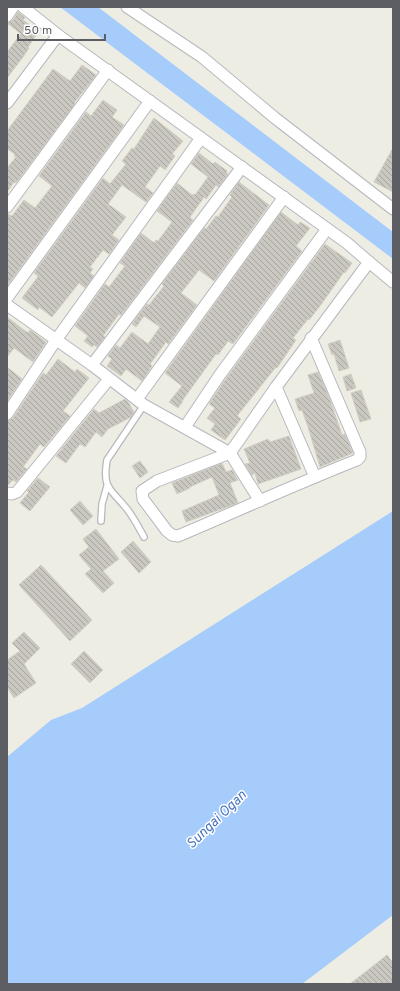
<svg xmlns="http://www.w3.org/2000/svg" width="400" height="991" font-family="Overpass,sans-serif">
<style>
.water{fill:#a6ccfc}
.building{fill:url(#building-back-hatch);stroke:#d2cfc2}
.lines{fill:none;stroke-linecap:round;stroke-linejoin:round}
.service-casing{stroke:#b6b8bd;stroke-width:8}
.minor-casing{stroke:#b6b8bd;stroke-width:13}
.service{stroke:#fff;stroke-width:5.5}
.minor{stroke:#fff;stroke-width:11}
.labels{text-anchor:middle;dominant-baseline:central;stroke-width:3;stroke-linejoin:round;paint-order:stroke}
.water-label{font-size:14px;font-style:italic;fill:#4974bf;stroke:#fff}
</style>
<defs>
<pattern id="building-back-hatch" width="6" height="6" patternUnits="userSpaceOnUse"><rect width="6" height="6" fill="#cac7c1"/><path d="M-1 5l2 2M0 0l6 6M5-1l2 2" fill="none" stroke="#a7a5a0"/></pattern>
</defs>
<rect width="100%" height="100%" fill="#eeede4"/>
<g class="water">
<path d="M 60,7 L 98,7 L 393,232 L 393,259 Z"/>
<path d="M 393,511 L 393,915 L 302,984 L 7,984 L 7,757 L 51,720 L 82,708 Z"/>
</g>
<g class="building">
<path d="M 18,12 L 25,18 L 23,20 L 39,31 L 28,47 L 29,48 L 23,57 L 7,78 L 7,52 L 21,34 L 7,23 L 13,20 Z"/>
<path d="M 82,65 L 96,75 L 74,103 L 75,104 L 16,183 L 14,182 L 7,192 L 7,168 L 16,157 L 14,156 L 15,154 L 7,149 L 7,131 L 53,69 L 70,81 Z"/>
<path d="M 103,100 L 117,110 L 112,117 L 124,125 L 7,286 L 7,214 L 12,216 L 24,200 L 35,208 L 52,186 L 39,176 L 86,112 L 91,116 Z"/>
<path d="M 154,118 L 183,141 L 172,154 L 175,156 L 165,170 L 160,166 L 145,187 L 153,193 L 146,202 L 122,185 L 108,204 L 126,217 L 112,235 L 119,240 L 109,254 L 103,250 L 90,267 L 93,269 L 90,273 L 94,276 L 85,288 L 79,283 L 52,317 L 39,307 L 38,310 L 22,298 L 37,278 L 38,276 L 34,273 L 103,178 L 110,184 L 126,164 L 122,161 L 132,148 L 134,149 Z"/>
<path d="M 393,148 L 393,192 L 374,182 Z"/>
<path d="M 199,153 L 213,164 L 215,162 L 227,171 L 226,172 L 228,174 L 218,187 L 216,185 L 206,199 L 204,197 L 190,217 L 193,220 L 121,315 L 119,314 L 103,336 L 105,337 L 97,347 L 94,345 L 92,347 L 84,341 L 88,336 L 75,326 L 105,284 L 109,287 L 125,266 L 120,263 L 141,233 L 154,243 L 156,240 L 158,241 L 172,222 L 157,211 L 177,183 L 192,195 L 194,194 L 195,195 L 208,177 L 191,164 Z"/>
<path d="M 239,182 L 269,205 L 214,281 L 199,270 L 181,293 L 197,305 L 168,344 L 166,342 L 150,364 L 152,366 L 142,381 L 126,369 L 121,376 L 107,366 L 112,359 L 108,356 L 116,345 L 120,348 L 132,332 L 148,344 L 160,327 L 144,316 L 136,327 L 132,324 L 147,304 L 149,305 L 164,286 L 162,284 L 204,228 L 206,229 L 216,216 L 218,217 L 232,197 L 230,195 Z"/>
<path d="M 281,212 L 298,225 L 300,222 L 310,228 L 296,246 L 302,251 L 233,344 L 228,341 L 218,355 L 216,354 L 182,401 L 183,401 L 178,408 L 169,402 L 182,386 L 165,373 Z"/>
<path d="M 325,244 L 352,263 L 345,273 L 344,272 L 320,306 L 309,320 L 308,319 L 293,338 L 296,340 L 277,368 L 276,367 L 237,416 L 241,419 L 225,440 L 211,430 L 215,424 L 207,418 L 215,408 L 209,404 L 225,380 Z"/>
<path d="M 7,317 L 28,333 L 30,330 L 46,342 L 33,362 L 14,348 L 7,357 Z"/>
<path d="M 340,340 L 349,368 L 339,371 L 334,354 L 332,355 L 328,344 Z"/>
<path d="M 58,359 L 75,372 L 77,369 L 89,378 L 63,411 L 70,416 L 44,447 L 40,444 L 23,467 L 27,469 L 16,482 L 13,480 L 7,486 L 7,421 L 13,418 L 43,373 L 46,375 Z"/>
<path d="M 7,367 L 22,379 L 7,401 Z"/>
<path d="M 318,372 L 329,397 L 342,435 L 345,434 L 353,453 L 320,467 L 308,427 L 302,410 L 299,411 L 295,399 L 314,393 L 308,375 Z"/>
<path d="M 351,374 L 356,388 L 347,391 L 343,377 Z"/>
<path d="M 361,390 L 371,419 L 360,422 L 351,393 Z"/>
<path d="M 125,399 L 128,402 L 134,412 L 131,417 L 108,429 L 102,437 L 96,432 L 85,447 L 80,444 L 66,463 L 56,456 L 94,409 L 99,413 Z"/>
<path d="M 289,436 L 301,469 L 258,484 L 255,473 L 252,475 L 245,464 L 250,463 L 244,449 L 268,439 L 270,442 Z"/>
<path d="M 140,461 L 148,472 L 140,478 L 132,466 Z"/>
<path d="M 222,463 L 226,472 L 232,470 L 238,480 L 230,483 L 238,503 L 186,522 L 182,511 L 219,495 L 212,477 L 190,487 L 190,488 L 177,494 L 172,483 Z"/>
<path d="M 38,478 L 50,487 L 30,511 L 20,503 L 29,492 L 27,491 Z"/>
<path d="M 80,501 L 93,516 L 83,525 L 70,510 Z"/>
<path d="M 96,529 L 119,559 L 103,571 L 114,583 L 103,593 L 85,574 L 91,569 L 79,555 L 89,547 L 83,539 Z"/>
<path d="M 133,541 L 151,562 L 139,573 L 121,552 Z"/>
<path d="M 41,565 L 92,620 L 70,641 L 19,585 Z"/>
<path d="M 24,632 L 40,648 L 24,664 L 36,683 L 14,698 L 7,687 L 7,660 L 20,651 L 12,643 Z"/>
<path d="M 84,651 L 103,670 L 90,683 L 71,664 Z"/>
<path d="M 387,955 L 393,963 L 393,984 L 350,984 Z"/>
</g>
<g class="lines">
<defs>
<g id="service">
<path d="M 101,521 L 102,504 L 107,486"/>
<path d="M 144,537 C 139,528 134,518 127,509 C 111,489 102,489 107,460 L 144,405"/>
</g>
<g id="minor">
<path d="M 127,7 L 202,57 L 275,118 L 393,209"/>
<path d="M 7,16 L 13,7"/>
<path d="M 7,103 L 58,35"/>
<path d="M 7,207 L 108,70"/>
<path d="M 369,262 L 393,282"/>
<path d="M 7,298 L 150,101"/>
<path d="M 7,305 L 92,365 L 144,405 L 230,453 L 276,387 L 369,262 L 347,243 L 58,35 L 23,7"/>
<path d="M 92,365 L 242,167"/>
<path d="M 276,387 L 315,477"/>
<path d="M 137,399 L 284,197"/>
<path d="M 7,414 L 56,340 L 201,138"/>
<path d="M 185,427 L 219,376 L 327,229"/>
<path d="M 7,493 L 12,494 L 17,492 L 109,379"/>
<path d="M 260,501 L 230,453 L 157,481 L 142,491 L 143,499 L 167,531 L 172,535 L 178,536 C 237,511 296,484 357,460 L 360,457 L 360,452 L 311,338"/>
</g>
</defs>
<use href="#service" class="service-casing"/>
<use href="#minor" class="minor-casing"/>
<use href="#service" class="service"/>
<use href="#minor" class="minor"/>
</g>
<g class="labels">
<g class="water-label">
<text transform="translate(217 820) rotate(-44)">Sungai Ogan</text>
</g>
</g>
<rect width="400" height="991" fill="none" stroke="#5c5e64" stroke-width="16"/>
<path d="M18 34v6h87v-6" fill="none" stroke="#5c5e64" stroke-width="2"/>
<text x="24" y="34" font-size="12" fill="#5c5e64" stroke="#ffffff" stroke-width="3" paint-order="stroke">50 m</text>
</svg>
